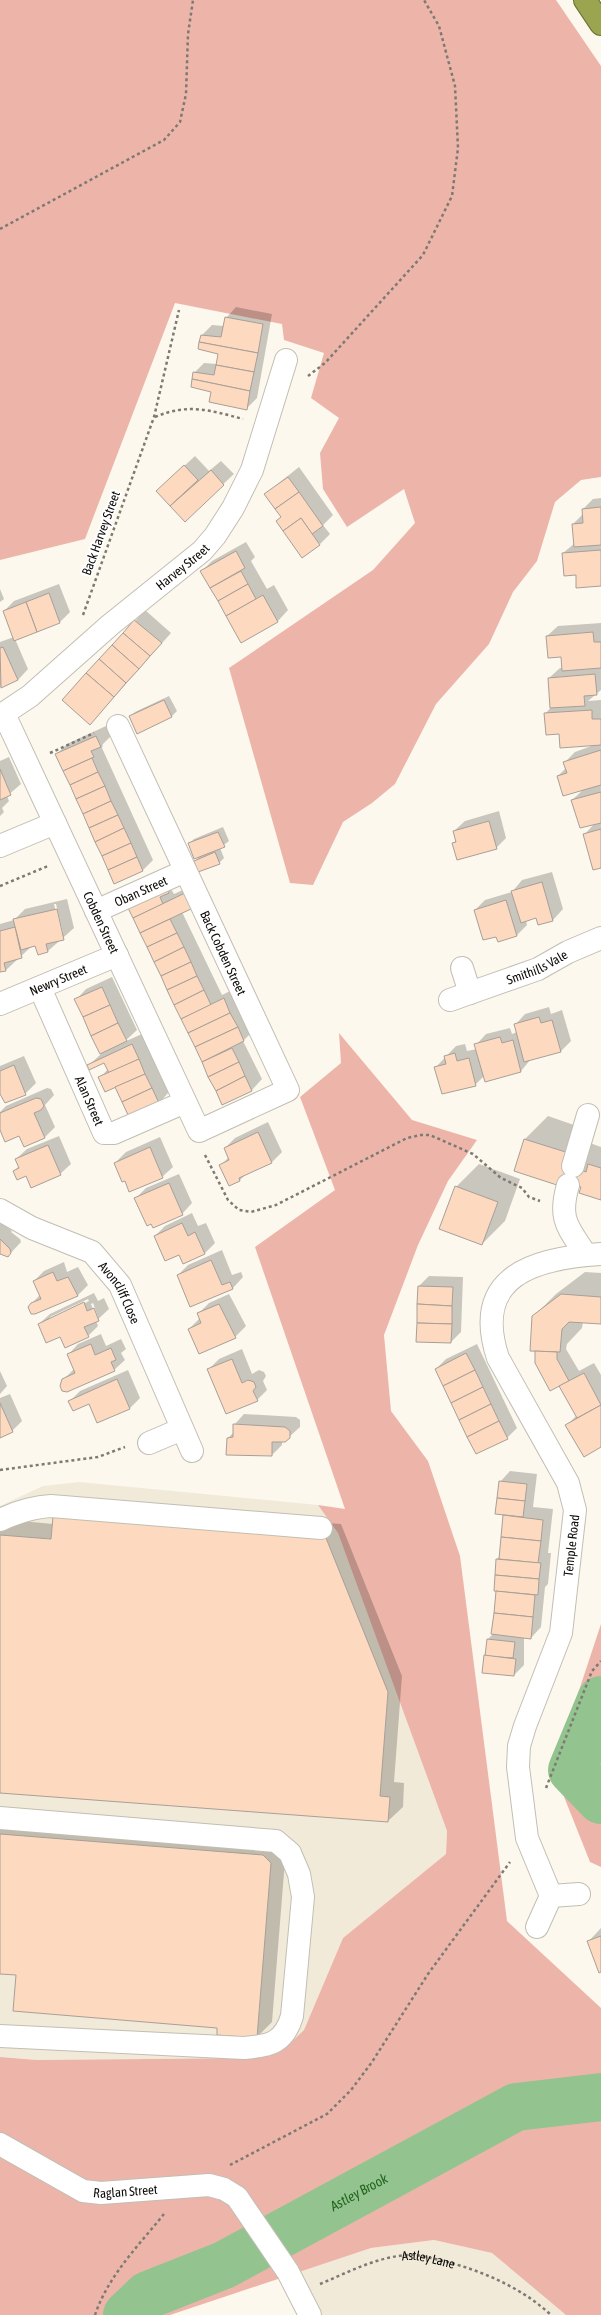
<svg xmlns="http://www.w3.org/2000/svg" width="601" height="2315" font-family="'Asap Condensed',sans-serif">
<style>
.built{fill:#f1ead9}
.green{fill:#edb5a9}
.shadow{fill:#0003;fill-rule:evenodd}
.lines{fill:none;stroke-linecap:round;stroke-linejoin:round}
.river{stroke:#93c48f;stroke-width:48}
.building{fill:#fddabf;stroke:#a89f98}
.minor-casing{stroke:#c2beb4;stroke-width:24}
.highway-casing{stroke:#696f36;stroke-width:24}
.path{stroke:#7d7a73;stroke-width:2.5;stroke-dasharray:3 3;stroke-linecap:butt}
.minor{stroke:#fff;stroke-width:22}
.highway{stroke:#9ba54f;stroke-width:22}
.labels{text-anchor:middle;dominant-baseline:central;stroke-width:4;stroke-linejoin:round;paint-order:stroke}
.street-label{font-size:13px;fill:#0d0b08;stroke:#fff}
.water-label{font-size:14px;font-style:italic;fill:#236421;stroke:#fff}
</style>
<rect width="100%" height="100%" fill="#fcf8ed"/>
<g class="built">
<path d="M 79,1482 L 318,1505 L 338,1533 L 447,1831 L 446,1854 L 343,1938 L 304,2030 L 283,2050 L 256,2058 L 37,2060 L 0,2057 L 0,1506 L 43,1486 Z"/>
<path d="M 434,2240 L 492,2253 L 566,2315 L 319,2315 L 299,2271 L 371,2248 Z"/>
</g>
<g class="green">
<path d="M 0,0 L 556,0 L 601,66 L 601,477 L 581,480 L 555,502 L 537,561 L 513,592 L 489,644 L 436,704 L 395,784 L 372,803 L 343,822 L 313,885 L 290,883 L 229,668 L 373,570 L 415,523 L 404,489 L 347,527 L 323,489 L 320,453 L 339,418 L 311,398 L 324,353 L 284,340 L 282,324 L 175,303 L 85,539 L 0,560 Z"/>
<path d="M 339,1033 L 412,1120 L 477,1140 L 448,1181 L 418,1245 L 384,1335 L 391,1411 L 428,1461 L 460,1556 L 507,1921 L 601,2008 L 601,2315 L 566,2315 L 492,2253 L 434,2240 L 371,2248 L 170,2315 L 0,2315 L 0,2057 L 37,2060 L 256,2058 L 283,2050 L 304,2030 L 343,1938 L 446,1854 L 447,1831 L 338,1533 L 318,1505 L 345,1509 L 255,1247 L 335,1190 L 300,1097 L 341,1063 Z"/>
<path d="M 601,1624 L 601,1867 L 590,1862 L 553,1769 Z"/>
</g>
<g class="shadow">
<path d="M 236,307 L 272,314 L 257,398 L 246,409 L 212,391 L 194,373 L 204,363 L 217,364 L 220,353 L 202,335 L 212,325 L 224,326 L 226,318 Z"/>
<path d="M 195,456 L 209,471 L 221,461 L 234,474 L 185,520 L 157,491 Z"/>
<path d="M 299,467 L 333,515 L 323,525 L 330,534 L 320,544 L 282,517 L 265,494 Z"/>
<path d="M 601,498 L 601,585 L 576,574 L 563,553 L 575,543 L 573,524 L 583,514 L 583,509 L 593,499 Z"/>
<path d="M 246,542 L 255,557 L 251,561 L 267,589 L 274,585 L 288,610 L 278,621 L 241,641 L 202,571 L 212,561 Z"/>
<path d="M 59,584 L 70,612 L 60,622 L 15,639 L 28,669 L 18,680 L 0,687 L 0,642 L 14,637 L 4,611 L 14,601 Z"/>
<path d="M 0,589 L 4,599 L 0,602 Z"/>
<path d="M 145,610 L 171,633 L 100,713 L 64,700 Z"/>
<path d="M 601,623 L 601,690 L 588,701 L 601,700 L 601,867 L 584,835 L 595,823 L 572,800 L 584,789 L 558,776 L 566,768 L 565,762 L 575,752 L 594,745 L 560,733 L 546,713 L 551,707 L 549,678 L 560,668 L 563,668 L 562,656 L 547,636 L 558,626 Z"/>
<path d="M 169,696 L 177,711 L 172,716 L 130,717 L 135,712 Z"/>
<path d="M 106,726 L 111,736 L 103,744 L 102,748 L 153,860 L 143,870 L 115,882 L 57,754 L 67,744 Z"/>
<path d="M 9,757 L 21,784 L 7,796 L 9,801 L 2,808 L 4,812 L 0,816 L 0,761 Z"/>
<path d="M 499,811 L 506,838 L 496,848 L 453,843 L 457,840 L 454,831 L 465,821 Z"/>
<path d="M 223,827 L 229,841 L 220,848 L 224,858 L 219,863 L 195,861 L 200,856 L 189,844 L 194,839 Z"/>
<path d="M 552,872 L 563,909 L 553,920 L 539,924 L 537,917 L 526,920 L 527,925 L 517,935 L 497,935 L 475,910 L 485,900 L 512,892 L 522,880 Z"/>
<path d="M 178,882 L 171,889 L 174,894 L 196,884 L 182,912 L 222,995 L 234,989 L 254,1030 L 243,1041 L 262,1079 L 252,1090 L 223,1104 L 127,904 Z"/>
<path d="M 67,899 L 74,928 L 48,951 L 36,945 L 32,946 L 6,970 L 0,971 L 0,924 L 14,920 L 25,909 ZM 54,904 L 56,904 L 63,933 L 61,933 Z"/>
<path d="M 112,977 L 137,1030 L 124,1042 L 142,1034 L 169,1092 L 159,1103 L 100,1078 L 108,1069 L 104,1062 L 89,1065 L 101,1054 L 76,1000 L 86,989 Z"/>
<path d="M 549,1007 L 551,1014 L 562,1010 L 571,1041 L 561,1051 L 531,1059 L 521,1071 L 486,1081 L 484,1076 L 475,1085 L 436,1067 L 456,1046 L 465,1044 L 467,1051 L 477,1049 L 476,1045 L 486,1034 L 510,1028 L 512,1034 L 517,1032 L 515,1025 L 525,1014 Z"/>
<path d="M 24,1056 L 36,1083 L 25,1094 L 0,1093 L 0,1066 Z"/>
<path d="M 47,1088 L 51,1089 L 54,1095 L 45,1105 L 55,1127 L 44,1138 L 19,1135 L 0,1127 L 0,1112 L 6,1106 Z"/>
<path d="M 548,1116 L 594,1132 L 590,1143 L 601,1147 L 601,1199 L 582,1187 L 515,1170 L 525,1139 Z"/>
<path d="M 268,1122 L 282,1152 L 272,1162 L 246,1174 L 240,1180 L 230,1185 L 221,1165 L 229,1157 L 225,1148 L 235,1138 Z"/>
<path d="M 59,1136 L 71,1164 L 60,1174 L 27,1175 L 14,1171 L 19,1166 L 16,1159 L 27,1149 Z"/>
<path d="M 160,1137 L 173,1167 L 162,1177 L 125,1180 L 115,1163 L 126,1152 Z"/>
<path d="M 479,1164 L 520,1179 L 505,1221 L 482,1244 L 456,1187 Z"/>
<path d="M 179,1174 L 192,1203 L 182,1214 L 135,1199 L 146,1188 Z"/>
<path d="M 192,1213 L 198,1226 L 206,1223 L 215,1243 L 205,1253 L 184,1263 L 179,1253 L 155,1236 L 165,1226 Z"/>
<path d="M 0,1222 L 12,1231 L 11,1232 L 20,1239 L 21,1242 L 8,1256 L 0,1253 Z"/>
<path d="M 222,1250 L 232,1275 L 241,1272 L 243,1277 L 233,1288 L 191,1305 L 178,1275 L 188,1265 Z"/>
<path d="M 64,1262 L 67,1272 L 78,1267 L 88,1285 L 77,1296 L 31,1304 L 40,1295 L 34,1281 L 44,1271 Z"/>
<path d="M 585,1272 L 601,1273 L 601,1323 L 583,1322 L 582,1328 L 567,1344 L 566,1349 L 579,1371 L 594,1363 L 601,1375 L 601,1446 L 566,1426 L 577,1415 L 533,1317 L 556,1294 Z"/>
<path d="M 429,1276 L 463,1277 L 461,1332 L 451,1342 L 419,1286 Z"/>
<path d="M 94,1293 L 98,1301 L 104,1298 L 109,1309 L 96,1321 L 98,1326 L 88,1336 L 61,1335 L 39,1324 L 50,1314 ZM 88,1299 L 89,1301 L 50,1320 L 50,1317 ZM 93,1303 L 98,1317 L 96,1317 L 91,1304 Z"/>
<path d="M 229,1294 L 246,1326 L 235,1337 L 189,1329 L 200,1318 L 198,1314 L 209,1303 Z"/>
<path d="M 101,1334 L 106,1346 L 121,1339 L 126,1349 L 121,1353 L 125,1360 L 114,1370 L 63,1380 L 74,1369 L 68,1355 L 78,1344 Z"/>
<path d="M 477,1344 L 517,1428 L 507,1438 L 436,1369 L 446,1359 Z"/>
<path d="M 242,1349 L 252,1374 L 259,1370 L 264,1372 L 266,1376 L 263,1381 L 267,1390 L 257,1400 L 208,1370 L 219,1359 Z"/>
<path d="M 128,1370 L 140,1398 L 130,1408 L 97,1422 L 89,1403 L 69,1402 L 80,1391 Z"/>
<path d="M 0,1371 L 7,1386 L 0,1394 Z"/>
<path d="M 10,1394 L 22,1421 L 12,1431 L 0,1437 L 0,1398 Z"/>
<path d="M 244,1414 L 296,1417 L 300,1420 L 300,1427 L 289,1437 L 282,1441 L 282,1445 L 272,1455 L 228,1438 L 234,1432 L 234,1425 Z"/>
<path d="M 510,1471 L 537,1474 L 533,1507 L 553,1509 L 548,1553 L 551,1553 L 548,1584 L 545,1587 L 541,1627 L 531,1638 L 524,1637 L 524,1665 L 514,1675 L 488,1639 L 492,1635 L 497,1590 L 495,1590 L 497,1559 L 500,1556 L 504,1514 L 500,1482 Z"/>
<path d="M 68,1503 L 341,1524 L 402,1676 L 394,1782 L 404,1783 L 403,1807 L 388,1821 L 0,1792 L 0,1519 L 53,1524 Z"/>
<path d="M 0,1819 L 286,1848 L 272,2022 L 257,2037 L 17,1974 L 0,1973 Z"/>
<path d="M 601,1928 L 601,1971 L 588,1942 Z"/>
</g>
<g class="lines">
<g class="river">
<path d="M 601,1700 L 572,1770 L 601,1800"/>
<path id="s1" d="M 127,2315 L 148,2295 L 224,2265 L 516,2107 L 601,2097"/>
</g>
</g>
<g class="building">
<path d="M 225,317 L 263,324 L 258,353 L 199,342 L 201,335 L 221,337 Z"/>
<path d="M 199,342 L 258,353 L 254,372 L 216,365 L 218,354 L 198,349 Z"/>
<path d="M 216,365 L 254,372 L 250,391 L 192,379 L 193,372 L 214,375 Z"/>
<path d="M 192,379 L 250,391 L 247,410 L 209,402 L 211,392 L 191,387 Z"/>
<path d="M 184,465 L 198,480 L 170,506 L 156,491 Z"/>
<path d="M 211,470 L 224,485 L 185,522 L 170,506 Z"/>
<path d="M 288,477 L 299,492 L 275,509 L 264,494 Z"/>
<path d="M 299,492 L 323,526 L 312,534 L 301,518 L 283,531 L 276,521 L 281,517 L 275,509 Z"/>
<path d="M 601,507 L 601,545 L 574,547 L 572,524 L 583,523 L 582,509 Z"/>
<path d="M 301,518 L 320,545 L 302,558 L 283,531 Z"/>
<path d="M 601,550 L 601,586 L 576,588 L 576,575 L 564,576 L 562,553 Z"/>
<path d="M 236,551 L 245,568 L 210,588 L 200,571 Z"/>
<path d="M 241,571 L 248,584 L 218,601 L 210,588 Z"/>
<path d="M 248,584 L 256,599 L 226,616 L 218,601 Z"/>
<path d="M 49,593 L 60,623 L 37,632 L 26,602 Z"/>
<path d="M 263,595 L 278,622 L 241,643 L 226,616 Z"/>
<path d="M 26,602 L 37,632 L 14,641 L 3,611 Z"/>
<path d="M 134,620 L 162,643 L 150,656 L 123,633 Z"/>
<path d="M 593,632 L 594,642 L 601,642 L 601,668 L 562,671 L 561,657 L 548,658 L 546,636 Z"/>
<path d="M 123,633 L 150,656 L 139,669 L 112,645 Z"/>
<path d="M 112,645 L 139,669 L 126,683 L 99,659 Z"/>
<path d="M 3,647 L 18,680 L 1,688 L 0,648 Z"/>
<path d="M 99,659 L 126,683 L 114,697 L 86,673 Z"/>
<path d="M 86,673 L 114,697 L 90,725 L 62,700 Z"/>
<path d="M 595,674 L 597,695 L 584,696 L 585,706 L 550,708 L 548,678 Z"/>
<path d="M 164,700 L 172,717 L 137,734 L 129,716 Z"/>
<path d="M 592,710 L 592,719 L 601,719 L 601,745 L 560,748 L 559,734 L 546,735 L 544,713 Z"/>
<path d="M 96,736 L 101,747 L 91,751 L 94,757 L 63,771 L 55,754 Z"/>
<path d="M 601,750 L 601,785 L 563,796 L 557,776 L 567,773 L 563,762 Z"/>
<path d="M 92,758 L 98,772 L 70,785 L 63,771 Z"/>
<path d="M 0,769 L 11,795 L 0,800 Z"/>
<path d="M 98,772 L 105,786 L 76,799 L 70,785 Z"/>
<path d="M 105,786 L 111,801 L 83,814 L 76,799 Z"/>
<path d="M 601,792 L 601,823 L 580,828 L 571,800 Z"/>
<path d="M 111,801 L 118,815 L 89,828 L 83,814 Z"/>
<path d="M 118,815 L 124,828 L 95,842 L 89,828 Z"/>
<path d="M 489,821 L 497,849 L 457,860 L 452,843 L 456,842 L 453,831 Z"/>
<path d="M 124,828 L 131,843 L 102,856 L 95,842 Z"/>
<path d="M 601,829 L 601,868 L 593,870 L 583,834 Z"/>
<path d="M 218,832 L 225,847 L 194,859 L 188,843 Z"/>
<path d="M 131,843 L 137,857 L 108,870 L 102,856 Z"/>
<path d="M 215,852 L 220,864 L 198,872 L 194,861 Z"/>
<path d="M 137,857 L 143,871 L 114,884 L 108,870 Z"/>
<path d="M 542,882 L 553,921 L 538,925 L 536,918 L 521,923 L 511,891 Z"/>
<path d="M 165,886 L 169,893 L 160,897 L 163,904 L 133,918 L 126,904 Z"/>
<path d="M 185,893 L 193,908 L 140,933 L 133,918 Z"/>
<path d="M 506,900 L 517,936 L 498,942 L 496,937 L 483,940 L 474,910 Z"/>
<path d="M 57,909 L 64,940 L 46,944 L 48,952 L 38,955 L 35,946 L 21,950 L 13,919 Z"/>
<path d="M 170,919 L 177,933 L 147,947 L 140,933 Z"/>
<path d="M 15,927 L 22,958 L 4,963 L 6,971 L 0,972 L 0,931 Z"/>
<path d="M 177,933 L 184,947 L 154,962 L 147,947 Z"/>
<path d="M 184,947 L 191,962 L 161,976 L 154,962 Z"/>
<path d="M 191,962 L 197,976 L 167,990 L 161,976 Z"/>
<path d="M 197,976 L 204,990 L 174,1005 L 167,990 Z"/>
<path d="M 102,987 L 110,1005 L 83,1017 L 74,999 Z"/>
<path d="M 204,990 L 211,1005 L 181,1019 L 174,1005 Z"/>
<path d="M 224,998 L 230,1013 L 188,1033 L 181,1019 Z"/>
<path d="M 110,1005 L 118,1023 L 91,1036 L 83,1017 Z"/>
<path d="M 230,1013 L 238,1027 L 195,1047 L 188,1033 Z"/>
<path d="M 539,1017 L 541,1023 L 552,1020 L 561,1052 L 524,1062 L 514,1024 Z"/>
<path d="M 118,1023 L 127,1041 L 100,1054 L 91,1036 Z"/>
<path d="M 238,1027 L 244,1041 L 202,1062 L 195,1047 Z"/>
<path d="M 500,1037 L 502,1043 L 513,1040 L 521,1072 L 485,1082 L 474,1044 Z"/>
<path d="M 132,1044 L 139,1059 L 109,1073 L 104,1063 L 89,1070 L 87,1065 Z"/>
<path d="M 232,1048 L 239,1062 L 208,1077 L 202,1062 Z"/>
<path d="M 455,1053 L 457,1061 L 469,1058 L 476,1086 L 442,1094 L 434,1067 L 446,1064 L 444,1056 Z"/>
<path d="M 139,1059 L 145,1074 L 105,1092 L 98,1077 Z"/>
<path d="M 239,1062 L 245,1076 L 216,1091 L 208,1077 Z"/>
<path d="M 14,1065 L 26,1095 L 5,1103 L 0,1094 L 0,1071 Z"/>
<path d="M 145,1074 L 152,1088 L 122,1102 L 115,1087 Z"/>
<path d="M 245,1076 L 252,1091 L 222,1105 L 216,1091 Z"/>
<path d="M 152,1088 L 159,1103 L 129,1117 L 122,1102 Z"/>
<path d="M 36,1098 L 41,1099 L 44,1106 L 41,1110 L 34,1113 L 45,1138 L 24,1147 L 19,1136 L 5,1142 L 0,1130 L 0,1113 Z"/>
<path d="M 258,1132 L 272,1163 L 239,1178 L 240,1181 L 229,1186 L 219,1165 L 229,1160 L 224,1148 Z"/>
<path d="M 524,1139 L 572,1154 L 568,1166 L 586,1172 L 588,1164 L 601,1168 L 601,1200 L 579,1193 L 581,1187 L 564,1182 L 563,1187 L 514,1171 Z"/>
<path d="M 48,1145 L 61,1175 L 31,1188 L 26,1176 L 17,1180 L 13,1171 L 19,1168 L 15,1159 Z"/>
<path d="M 150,1147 L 163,1178 L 129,1192 L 125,1181 L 122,1182 L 114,1163 Z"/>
<path d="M 169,1183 L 183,1215 L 153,1228 L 151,1224 L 147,1226 L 134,1198 Z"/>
<path d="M 455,1186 L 498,1202 L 482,1245 L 439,1229 Z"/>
<path d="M 182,1223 L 188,1236 L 195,1232 L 205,1254 L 183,1264 L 179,1255 L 165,1261 L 154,1236 Z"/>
<path d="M 0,1239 L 10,1249 L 11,1253 L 8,1257 L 0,1254 Z"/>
<path d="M 211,1260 L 222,1285 L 230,1282 L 233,1289 L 190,1307 L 177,1275 Z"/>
<path d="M 53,1272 L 57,1281 L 68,1277 L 78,1296 L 35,1314 L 31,1314 L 28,1307 L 31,1303 L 41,1299 L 33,1281 Z"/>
<path d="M 418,1286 L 453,1287 L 452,1306 L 417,1304 Z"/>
<path d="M 561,1294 L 601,1297 L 601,1324 L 569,1322 L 562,1329 L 560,1352 L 530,1351 L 532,1316 Z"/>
<path d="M 84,1302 L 87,1311 L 94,1308 L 99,1321 L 84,1327 L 89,1337 L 65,1348 L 60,1337 L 46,1343 L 38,1324 Z"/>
<path d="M 219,1304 L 236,1338 L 199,1354 L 188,1329 L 201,1323 L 197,1313 Z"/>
<path d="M 417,1304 L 452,1306 L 452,1324 L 417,1323 Z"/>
<path d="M 417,1323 L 452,1324 L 451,1343 L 416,1342 Z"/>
<path d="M 91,1344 L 95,1355 L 111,1348 L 116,1360 L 111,1362 L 115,1371 L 67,1392 L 62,1391 L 60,1386 L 62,1379 L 75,1373 L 67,1354 Z"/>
<path d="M 535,1351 L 557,1352 L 557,1359 L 569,1381 L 550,1391 L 535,1363 Z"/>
<path d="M 466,1353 L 475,1370 L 443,1386 L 435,1369 Z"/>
<path d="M 232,1359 L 242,1383 L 248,1380 L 254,1382 L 256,1387 L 253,1391 L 258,1401 L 226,1414 L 207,1369 Z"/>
<path d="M 475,1370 L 483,1387 L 451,1403 L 443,1386 Z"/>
<path d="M 584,1373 L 601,1405 L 577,1418 L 559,1386 Z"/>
<path d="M 117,1379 L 130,1409 L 97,1423 L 89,1404 L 73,1411 L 68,1401 Z"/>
<path d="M 483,1387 L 491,1404 L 459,1420 L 451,1403 Z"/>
<path d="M 0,1403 L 13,1432 L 0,1438 Z"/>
<path d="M 491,1404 L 499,1421 L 467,1437 L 459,1420 Z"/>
<path d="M 601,1405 L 601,1447 L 584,1457 L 565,1425 Z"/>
<path d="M 499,1421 L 508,1439 L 476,1454 L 467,1437 Z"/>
<path d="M 233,1424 L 285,1427 L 290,1431 L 290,1438 L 285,1442 L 272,1442 L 272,1456 L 226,1455 L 227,1438 L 233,1437 Z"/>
<path d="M 499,1481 L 527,1484 L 525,1501 L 497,1498 Z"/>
<path d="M 497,1498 L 525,1501 L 523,1517 L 495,1514 Z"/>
<path d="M 503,1515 L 543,1520 L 541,1541 L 501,1537 Z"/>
<path d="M 53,1517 L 326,1538 L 388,1692 L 380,1796 L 390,1797 L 388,1822 L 0,1793 L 0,1535 L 51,1539 Z"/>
<path d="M 501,1537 L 541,1541 L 538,1563 L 499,1559 Z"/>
<path d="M 496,1559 L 541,1563 L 539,1579 L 495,1575 Z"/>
<path d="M 495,1575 L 539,1579 L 538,1595 L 494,1591 Z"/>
<path d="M 496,1591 L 535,1595 L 533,1617 L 494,1613 Z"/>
<path d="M 494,1613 L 533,1617 L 531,1639 L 491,1634 Z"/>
<path d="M 487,1639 L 515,1642 L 513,1658 L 485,1656 Z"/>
<path d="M 484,1655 L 516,1659 L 514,1676 L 482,1673 Z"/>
<path d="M 0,1834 L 263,1855 L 271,1863 L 257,2038 L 217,2035 L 217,2028 L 13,2011 L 16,1975 L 0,1974 Z"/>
<path d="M 601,1936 L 601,1972 L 599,1973 L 587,1941 Z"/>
</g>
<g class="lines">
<defs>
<g id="minor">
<path id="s3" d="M 4,714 L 199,1131 L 288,1090 L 118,726"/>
<path id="s4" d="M 0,716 L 30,696 L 110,625 L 202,551 L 215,536 L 233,508 L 252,470 L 286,360"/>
<path d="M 0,846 L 55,823"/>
<path id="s5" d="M 96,911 L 185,871"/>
<path d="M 462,968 L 470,993"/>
<path id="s6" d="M 40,988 L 104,1133 L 114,1133 L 185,1102"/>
<path id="s7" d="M 450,1000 L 538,969 L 568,952 L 601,938"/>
<path id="s8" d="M 0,1004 L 117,955"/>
<path d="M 573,1166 L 588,1115"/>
<path d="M 568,1185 C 558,1220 568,1227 586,1255"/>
<path id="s9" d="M 0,1210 L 32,1228 L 92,1252 L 120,1285 L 192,1451"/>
<path d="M 149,1443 L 182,1429"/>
<path d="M 0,1520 C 17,1512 32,1507 51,1506 L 321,1528"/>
<path d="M 0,1818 L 276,1841 L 290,1853 L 299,1874 L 303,1897 L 292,2016 C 284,2043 270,2046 244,2048 L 0,2036"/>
<path id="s10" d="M 551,1896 L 527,1838 L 518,1767 L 519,1746 L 525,1726 L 561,1633 L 575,1510 L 568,1483 L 498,1358 C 471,1276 534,1258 601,1254"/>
<path d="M 537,1927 L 551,1896 L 579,1894"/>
<path id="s11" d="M 0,2144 L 83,2191 L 101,2193 L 209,2185 L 224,2189 L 237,2197 L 288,2272 L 310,2315"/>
</g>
<path id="highway" d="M 585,0 L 601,24"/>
</defs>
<use href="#minor" class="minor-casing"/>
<use href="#highway" class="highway-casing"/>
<g class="path">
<path d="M 0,229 L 164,140 L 180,122 L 186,94 L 188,34 L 193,0"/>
<path d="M 308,376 L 325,363 L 423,255 L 452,196 L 458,148 L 455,86 L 439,26 L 424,0"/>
<path d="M 155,417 C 188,403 209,410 243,419"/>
<path d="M 83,615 L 154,417 L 179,310"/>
<path d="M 50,753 L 94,733"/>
<path d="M 0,886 L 48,866"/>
<path d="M 205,1155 L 228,1200 L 239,1210 L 251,1212 L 276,1205 L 407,1138 L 421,1135 L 430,1135 L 473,1154 L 501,1178 L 522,1188 L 529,1197 L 540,1201"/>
<path d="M 0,1470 L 98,1457 L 125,1447"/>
<path d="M 546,1788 L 592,1671 L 601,1661"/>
<path d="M 230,2165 L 327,2114 L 351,2090 L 372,2062 L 428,1974 L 510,1862"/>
<path id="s2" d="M 320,2284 C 349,2272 378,2256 410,2255 C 416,2254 424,2257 431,2258 C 473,2267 519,2285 551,2315"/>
<path d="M 95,2315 C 108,2276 139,2245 164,2214"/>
</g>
<use href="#minor" class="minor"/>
<use href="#highway" class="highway"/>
</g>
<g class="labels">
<g class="street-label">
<text transform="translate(101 533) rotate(-70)">Back Harvey Street</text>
<text stroke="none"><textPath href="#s4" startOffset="236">Harvey Street</textPath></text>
<text stroke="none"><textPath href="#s5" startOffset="49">Oban Street</textPath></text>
<text stroke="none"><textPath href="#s3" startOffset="230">Cobden Street</textPath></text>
<text transform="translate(223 953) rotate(65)">Back Cobden Street</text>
<text stroke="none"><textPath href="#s7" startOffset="93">Smithills Vale</textPath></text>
<text stroke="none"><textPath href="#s8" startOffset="63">Newry Street</textPath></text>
<text stroke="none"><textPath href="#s6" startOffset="123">Alan Street</textPath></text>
<text stroke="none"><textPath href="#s9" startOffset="151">Avoncliff Close</textPath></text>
<text stroke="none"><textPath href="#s10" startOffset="364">Temple Road</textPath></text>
<text stroke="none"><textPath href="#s11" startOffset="138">Raglan Street</textPath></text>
<text stroke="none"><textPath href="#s2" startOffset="114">Astley Lane</textPath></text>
</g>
<g class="water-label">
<text stroke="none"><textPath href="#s1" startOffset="264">Astley Brook</textPath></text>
</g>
</g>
</svg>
